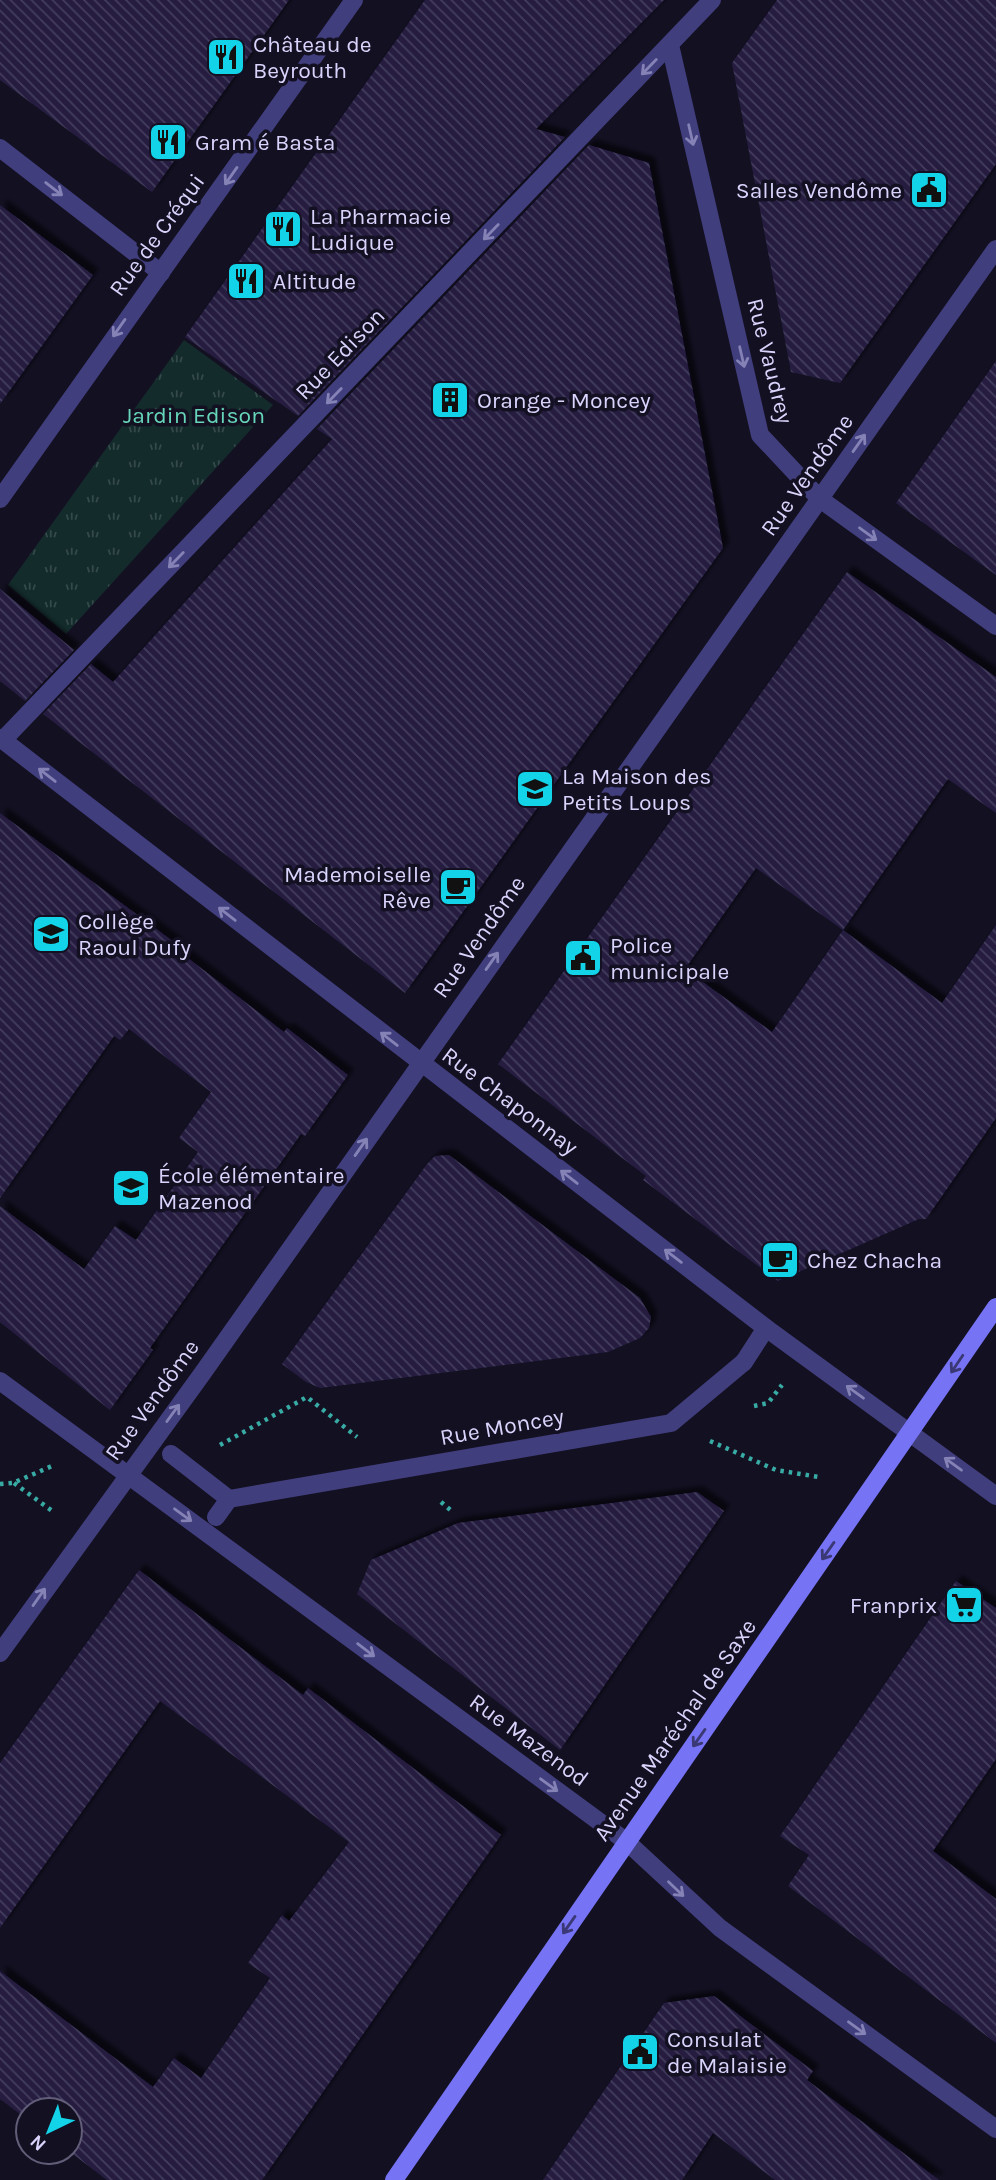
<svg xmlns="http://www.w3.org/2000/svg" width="996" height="2180" font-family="Karla,sans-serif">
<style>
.grass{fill:url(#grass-tufts)}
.building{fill:url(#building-back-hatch);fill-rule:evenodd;filter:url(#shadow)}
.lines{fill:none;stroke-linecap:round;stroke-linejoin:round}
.path{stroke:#38aba4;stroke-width:4.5;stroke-dasharray:3.5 5;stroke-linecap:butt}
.lane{stroke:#413e7d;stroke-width:18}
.street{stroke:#413e7d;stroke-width:18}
.secondary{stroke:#7673f4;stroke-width:18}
.oneway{stroke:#8582b6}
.oneway2{stroke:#3b3876}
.labels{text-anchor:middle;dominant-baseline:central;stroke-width:7;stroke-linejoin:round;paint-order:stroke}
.poi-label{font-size:23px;fill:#d9d4fc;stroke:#131022;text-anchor:start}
.street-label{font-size:23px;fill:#d9d4fc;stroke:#131022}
.park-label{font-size:23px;fill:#66d6ba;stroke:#131022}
</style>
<defs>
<pattern id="grass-tufts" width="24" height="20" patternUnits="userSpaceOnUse" patternTransform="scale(1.75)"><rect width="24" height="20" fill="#132b2b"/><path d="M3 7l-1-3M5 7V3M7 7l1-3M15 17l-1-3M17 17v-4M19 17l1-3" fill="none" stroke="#35494b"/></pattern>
<pattern id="building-back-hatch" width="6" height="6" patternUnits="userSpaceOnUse" patternTransform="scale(1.75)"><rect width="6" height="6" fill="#251d41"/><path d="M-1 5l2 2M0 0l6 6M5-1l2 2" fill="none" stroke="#443d5d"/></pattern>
<filter id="shadow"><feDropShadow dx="6" dy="-6" stdDeviation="2" flood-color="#0009"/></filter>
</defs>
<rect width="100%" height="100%" fill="#131022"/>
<path class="grass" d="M 184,340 L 273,405 L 66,634 L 8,585 Z"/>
<g class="building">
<path d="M 0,0 L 289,0 L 152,192 L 0,80 Z"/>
<path d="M 425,0 L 664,0 L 536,129 L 565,137 L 298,416 L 185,337 Z"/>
<path d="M 777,0 L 996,0 L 996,164 L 840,383 L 791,372 L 732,63 Z"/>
<path d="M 589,145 L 649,163 L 723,548 L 405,993 L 43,714 L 91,664 L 113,682 L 332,439 L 317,429 Z"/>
<path d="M 0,205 L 93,275 L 0,404 Z"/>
<path d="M 996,361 L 996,575 L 896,503 Z"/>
<path d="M 847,572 L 996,677 L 996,813 L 948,779 L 843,930 L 942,1003 L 996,925 L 996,1118 L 926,1219 L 919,1219 L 778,1281 L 643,1180 L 646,1176 L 498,1064 ZM 756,868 L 843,930 L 772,1032 L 685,969 Z"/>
<path d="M 0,589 L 74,650 L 25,701 L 0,681 Z"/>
<path d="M 0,813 L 178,945 L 175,948 L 284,1032 L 287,1028 L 348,1075 L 305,1136 L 301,1134 L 150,1348 L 153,1350 L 110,1410 L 0,1322 L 0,1206 L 84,1269 L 115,1226 L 136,1240 L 198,1152 L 179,1138 L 211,1092 L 129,1029 L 120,1040 L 114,1036 L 0,1198 Z"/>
<path d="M 449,1155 L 640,1298 L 651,1317 L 649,1328 L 640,1338 L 608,1352 L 320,1388 L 306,1382 L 282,1364 L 427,1164 L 435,1156 Z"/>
<path d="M 697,1492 L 724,1511 L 560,1750 L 357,1594 L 371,1560 L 458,1523 Z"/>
<path d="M 139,1570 L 303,1695 L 308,1688 L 501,1835 L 262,2180 L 107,2180 L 70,2152 L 70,2110 L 28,2110 L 28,2120 L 0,2099 L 0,1971 L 153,2087 L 174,2058 L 201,2078 L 270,1978 L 248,1963 L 282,1915 L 289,1921 L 349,1842 L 160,1701 L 0,1928 L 0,1763 Z"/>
<path d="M 956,1581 L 996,1608 L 996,1759 L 933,1851 L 996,1899 L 996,2043 L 788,1886 L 809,1855 L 780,1836 Z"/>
<path d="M 714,1996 L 813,2071 L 807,2080 L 939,2180 L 775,2180 L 713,2133 L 682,2180 L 543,2180 L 664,2003 Z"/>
</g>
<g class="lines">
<g class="path">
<path d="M 754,1406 L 768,1403 L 782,1385"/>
<path d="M 710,1441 L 776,1470 L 819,1477"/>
<path d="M 220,1445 L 307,1397 L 357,1437"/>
<path d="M 14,1483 L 55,1513"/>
<path d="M 0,1484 L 13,1483 L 52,1466"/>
<path d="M 441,1502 L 454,1513"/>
</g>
<path class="lane" d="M 744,1362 L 766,1328"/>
<g class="street">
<path d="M 670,45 L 760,435 L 820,499 L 996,626"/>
<path d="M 0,148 L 161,273"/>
<path d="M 0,499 L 354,0"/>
<path d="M 0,738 L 766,1328 L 996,1496"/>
<path d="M 3,740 L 712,0"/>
<path d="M 0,1381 L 627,1842 L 720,1928 L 996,2129"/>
<path d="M 171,1454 L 229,1499"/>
<path d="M 216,1517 L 229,1499 L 671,1423 L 744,1362"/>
<path d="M 0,1653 L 202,1374 L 996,249"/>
</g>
<path class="secondary" d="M 394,2180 L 996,1307"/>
</g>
<defs><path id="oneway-shaft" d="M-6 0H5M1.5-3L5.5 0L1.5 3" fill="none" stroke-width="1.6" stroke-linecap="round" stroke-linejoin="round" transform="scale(1.75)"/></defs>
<g class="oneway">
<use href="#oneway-shaft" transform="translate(649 67) rotate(134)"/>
<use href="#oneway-shaft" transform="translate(691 135) rotate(77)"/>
<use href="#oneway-shaft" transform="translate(231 176) rotate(125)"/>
<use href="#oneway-shaft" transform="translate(54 189) rotate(38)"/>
<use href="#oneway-shaft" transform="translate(491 232) rotate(134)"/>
<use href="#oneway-shaft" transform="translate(119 328) rotate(125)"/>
<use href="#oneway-shaft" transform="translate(742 357) rotate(77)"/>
<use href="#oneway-shaft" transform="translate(334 396) rotate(134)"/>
<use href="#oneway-shaft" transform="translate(859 443) rotate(-55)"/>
<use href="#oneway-shaft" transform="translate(868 534) rotate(36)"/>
<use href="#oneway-shaft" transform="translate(176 560) rotate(134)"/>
<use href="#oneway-shaft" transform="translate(47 775) rotate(-142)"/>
<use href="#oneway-shaft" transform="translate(227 914) rotate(-142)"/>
<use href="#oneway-shaft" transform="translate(492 961) rotate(-55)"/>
<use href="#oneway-shaft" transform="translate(389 1039) rotate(-142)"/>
<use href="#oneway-shaft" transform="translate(361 1147) rotate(-55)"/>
<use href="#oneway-shaft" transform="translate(569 1177) rotate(-142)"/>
<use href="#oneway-shaft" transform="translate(673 1256) rotate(-143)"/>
<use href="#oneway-shaft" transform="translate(855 1392) rotate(-144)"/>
<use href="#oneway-shaft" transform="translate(173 1413) rotate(-54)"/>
<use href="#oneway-shaft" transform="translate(953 1464) rotate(-144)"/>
<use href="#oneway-shaft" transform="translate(183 1515) rotate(36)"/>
<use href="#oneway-shaft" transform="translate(39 1597) rotate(-55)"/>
<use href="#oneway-shaft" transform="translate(366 1650) rotate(37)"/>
<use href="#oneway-shaft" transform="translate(549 1785) rotate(36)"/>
<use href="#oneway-shaft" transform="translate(676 1889) rotate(44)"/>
<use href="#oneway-shaft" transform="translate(857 2028) rotate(36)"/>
</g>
<g class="oneway2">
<use href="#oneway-shaft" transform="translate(957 1364) rotate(124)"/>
<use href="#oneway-shaft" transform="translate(828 1551) rotate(125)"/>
<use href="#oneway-shaft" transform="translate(699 1738) rotate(125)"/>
<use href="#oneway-shaft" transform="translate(569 1925) rotate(125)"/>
</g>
<defs>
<symbol id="restaurant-square" viewBox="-11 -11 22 22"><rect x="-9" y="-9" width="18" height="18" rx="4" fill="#13d3e9" stroke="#131022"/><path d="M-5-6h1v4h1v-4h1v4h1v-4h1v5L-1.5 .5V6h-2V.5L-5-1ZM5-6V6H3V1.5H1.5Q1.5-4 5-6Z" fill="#111"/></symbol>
<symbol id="civic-square" viewBox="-11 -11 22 22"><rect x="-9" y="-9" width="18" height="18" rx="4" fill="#13d3e9" stroke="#131022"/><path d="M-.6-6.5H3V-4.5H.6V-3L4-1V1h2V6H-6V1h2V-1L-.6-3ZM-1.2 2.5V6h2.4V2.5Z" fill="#111"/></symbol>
<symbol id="building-square" viewBox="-11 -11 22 22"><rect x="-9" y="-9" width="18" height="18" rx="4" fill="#13d3e9" stroke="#131022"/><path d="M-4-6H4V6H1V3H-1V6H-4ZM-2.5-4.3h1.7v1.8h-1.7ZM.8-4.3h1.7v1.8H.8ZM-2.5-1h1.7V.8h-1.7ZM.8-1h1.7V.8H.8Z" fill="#111"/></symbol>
<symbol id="school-square" viewBox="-11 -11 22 22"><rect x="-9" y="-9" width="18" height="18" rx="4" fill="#13d3e9" stroke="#131022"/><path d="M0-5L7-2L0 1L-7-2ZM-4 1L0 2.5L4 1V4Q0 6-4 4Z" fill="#111"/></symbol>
<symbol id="cafe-square" viewBox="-11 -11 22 22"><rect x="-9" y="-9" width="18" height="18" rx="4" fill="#13d3e9" stroke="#131022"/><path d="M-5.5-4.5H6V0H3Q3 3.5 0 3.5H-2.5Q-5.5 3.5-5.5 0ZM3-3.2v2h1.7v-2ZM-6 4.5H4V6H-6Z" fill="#111"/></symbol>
<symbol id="supermarket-square" viewBox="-11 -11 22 22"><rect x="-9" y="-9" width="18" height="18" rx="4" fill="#13d3e9" stroke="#131022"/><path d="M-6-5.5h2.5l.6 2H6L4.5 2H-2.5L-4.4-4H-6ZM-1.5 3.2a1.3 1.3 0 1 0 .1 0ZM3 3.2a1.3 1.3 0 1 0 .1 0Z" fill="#111"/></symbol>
</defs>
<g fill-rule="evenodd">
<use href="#restaurant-square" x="204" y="35" width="44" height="44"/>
<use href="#restaurant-square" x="146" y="120" width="44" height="44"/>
<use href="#civic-square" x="907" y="168" width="44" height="44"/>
<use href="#restaurant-square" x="261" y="207" width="44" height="44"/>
<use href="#restaurant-square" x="224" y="259" width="44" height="44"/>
<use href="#building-square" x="428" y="378" width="44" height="44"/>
<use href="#school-square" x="513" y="767" width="44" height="44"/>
<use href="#cafe-square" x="436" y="865" width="44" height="44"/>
<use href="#school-square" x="29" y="912" width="44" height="44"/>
<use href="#civic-square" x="561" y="936" width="44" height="44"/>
<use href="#school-square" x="109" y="1166" width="44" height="44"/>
<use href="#cafe-square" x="758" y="1238" width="44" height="44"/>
<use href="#supermarket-square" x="942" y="1583" width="44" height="44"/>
<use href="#civic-square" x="618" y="2030" width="44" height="44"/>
</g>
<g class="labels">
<g class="poi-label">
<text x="253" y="44">Château de<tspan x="253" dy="26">Beyrouth</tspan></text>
<text x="195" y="142">Gram é Basta</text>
<text x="902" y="190" text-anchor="end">Salles Vendôme</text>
<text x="310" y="216">La Pharmacie<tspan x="310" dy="26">Ludique</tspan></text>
<text x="273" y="281">Altitude</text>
<text x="477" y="400">Orange - Moncey</text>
<text x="562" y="776">La Maison des<tspan x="562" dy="26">Petits Loups</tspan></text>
<text x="431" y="874" text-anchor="end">Mademoiselle<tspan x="431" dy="26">Rêve</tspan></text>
<text x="78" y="921">Collège<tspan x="78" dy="26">Raoul Dufy</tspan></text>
<text x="610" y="945">Police<tspan x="610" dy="26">municipale</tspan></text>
<text x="158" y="1175">École élémentaire<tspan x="158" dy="26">Mazenod</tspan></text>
<text x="807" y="1260">Chez Chacha</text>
<text x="937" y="1605" text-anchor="end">Franprix</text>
<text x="667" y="2039">Consulat<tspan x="667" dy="26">de Malaisie</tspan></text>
</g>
<g class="street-label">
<text transform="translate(157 235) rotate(-54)">Rue de Créqui</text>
<text transform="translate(340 354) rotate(-46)">Rue Edison</text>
<text transform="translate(770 361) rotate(76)">Rue Vaudrey</text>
<text transform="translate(807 475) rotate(-55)">Rue Vendôme</text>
<text transform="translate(479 937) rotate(-55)">Rue Vendôme</text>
<text transform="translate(510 1101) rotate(37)">Rue Chaponnay</text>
<text transform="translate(152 1400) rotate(-54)">Rue Vendôme</text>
<text transform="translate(502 1427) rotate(-10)">Rue Moncey</text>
<text transform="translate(675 1730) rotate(-55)">Avenue Maréchal de Saxe</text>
<text transform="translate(529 1740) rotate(36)">Rue Mazenod</text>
</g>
<g class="park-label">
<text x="194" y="415">Jardin Edison</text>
</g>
</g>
<g transform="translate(49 2131) rotate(223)"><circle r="33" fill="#131022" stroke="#625e79" stroke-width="2"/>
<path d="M0-5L12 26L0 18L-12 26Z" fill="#13d3e9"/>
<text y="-10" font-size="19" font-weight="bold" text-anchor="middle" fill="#d9d4fc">N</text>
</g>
</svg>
